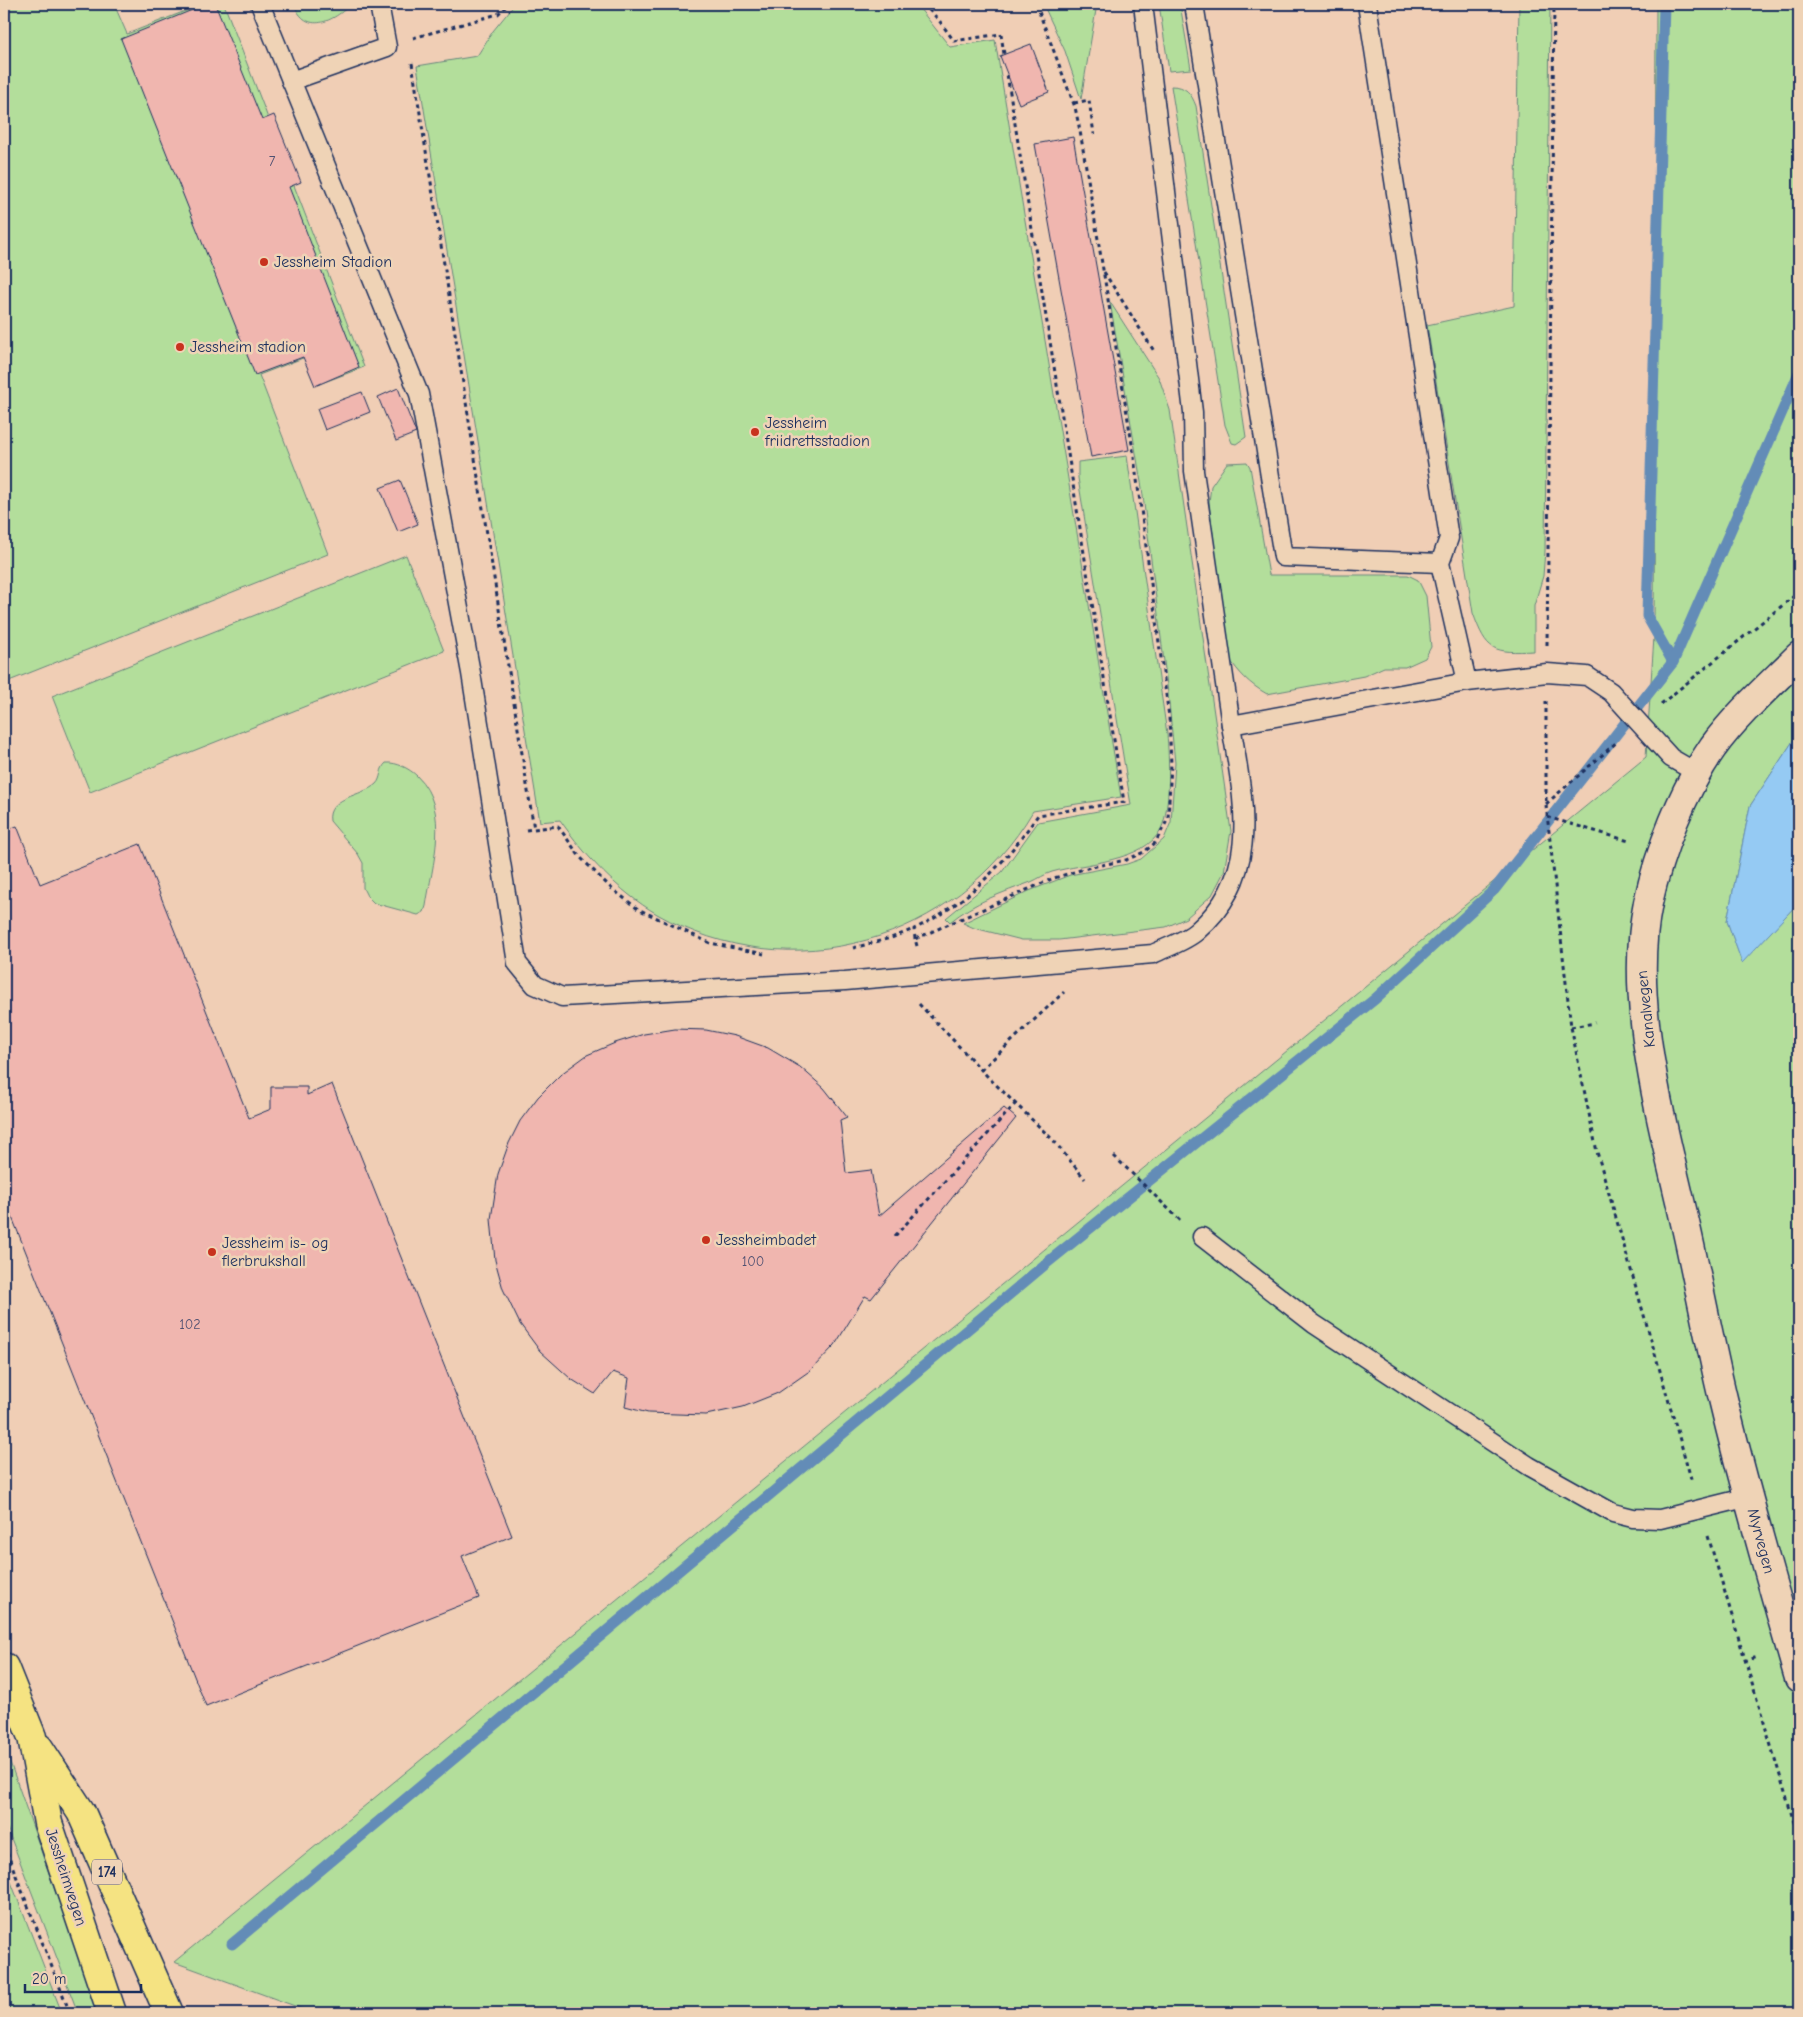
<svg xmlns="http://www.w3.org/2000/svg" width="1803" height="2017" font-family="'Comic Neue',sans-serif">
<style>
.green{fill:#b3de9b;stroke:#67867c}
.water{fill:#95caf3;stroke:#648cb7}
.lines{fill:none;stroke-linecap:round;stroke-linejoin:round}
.stream{stroke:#648cb7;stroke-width:11}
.building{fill:#f0b6af;stroke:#1b2f5e}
.lane-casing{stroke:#1b2f5e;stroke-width:21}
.secondary-casing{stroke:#1b2f5e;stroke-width:31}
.primary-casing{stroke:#1b2f5e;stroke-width:31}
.path{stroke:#1b2f5e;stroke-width:3;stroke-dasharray:4 4;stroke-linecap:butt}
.lane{stroke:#efd3b6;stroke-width:18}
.secondary{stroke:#efd3b6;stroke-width:28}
.primary{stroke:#f5e382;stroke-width:28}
.poi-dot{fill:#c8321e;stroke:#efd3b6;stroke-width:2}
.labels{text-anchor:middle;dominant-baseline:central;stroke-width:5;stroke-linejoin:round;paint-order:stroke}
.number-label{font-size:14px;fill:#505172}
.shield{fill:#efd3b6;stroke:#5b6078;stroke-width:1}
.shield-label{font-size:15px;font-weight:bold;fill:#1b2f5e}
.poi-label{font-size:16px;fill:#1b2f5e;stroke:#efd3b6;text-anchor:start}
.street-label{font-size:16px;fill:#1b2f5e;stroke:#efd3b6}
</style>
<rect width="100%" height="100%" fill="#f0ceb5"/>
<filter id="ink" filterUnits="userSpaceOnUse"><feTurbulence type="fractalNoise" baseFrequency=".02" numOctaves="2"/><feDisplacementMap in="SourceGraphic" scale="10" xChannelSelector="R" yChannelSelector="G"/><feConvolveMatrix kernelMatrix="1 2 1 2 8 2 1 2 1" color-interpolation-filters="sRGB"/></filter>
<g filter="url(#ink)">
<g class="green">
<path d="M 4,4 L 114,4 L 127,34 L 203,4 L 224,4 L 364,367 L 319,384 L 308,356 L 259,375 L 328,554 L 4,683 Z"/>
<path d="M 294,4 L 351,4 C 334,21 306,36 294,4 Z"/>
<path d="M 515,4 L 916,4 L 950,47 L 995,40 L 1121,797 L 1033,811 C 956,942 791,990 657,914 C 618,891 586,857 560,820 L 540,822 L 417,66 L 477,56 L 493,31 Z"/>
<path d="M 1043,4 L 1097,4 L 1081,99 L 1065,51 Z"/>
<path d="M 1159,4 L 1180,4 L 1191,69 L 1169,71 Z"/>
<path d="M 1519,4 L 1550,4 L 1545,551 L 1543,576 L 1534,606 L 1534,651 C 1493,653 1487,652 1473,613 L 1427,325 L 1514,306 Z"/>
<path d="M 1656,4 L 1799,4 L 1799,732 L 1750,806 L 1727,921 L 1742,962 L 1799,902 L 1799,2013 L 314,2013 L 174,1962 L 1646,757 L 1654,637 Z"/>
<path d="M 1171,86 C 1186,86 1191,93 1196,106 L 1246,437 L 1236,444 L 1232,443 L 1225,425 Z"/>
<path d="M 1110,302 L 1159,378 L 1170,410 L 1231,831 L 1224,872 L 1212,895 L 1186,918 L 1166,927 L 1059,940 L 1022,940 L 974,928 L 963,923 L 1029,891 L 1070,875 L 1127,864 L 1141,859 L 1164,839 L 1171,822 L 1175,763 L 1168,693 L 1142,488 Z"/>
<path d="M 1127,456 L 1167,734 C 1169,757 1171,808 1161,829 C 1145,862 1083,863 1052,872 C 1045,874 1038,879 1031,882 C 1002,893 974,902 950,922 L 946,918 L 1002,872 L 1038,822 L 1131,805 L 1078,478 L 1078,462 Z"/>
<path d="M 1247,462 L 1250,467 L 1269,575 L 1408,575 L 1418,580 L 1426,596 L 1431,647 L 1425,658 L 1405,667 L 1384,667 L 1364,676 L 1267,694 C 1249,684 1239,673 1228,657 L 1209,502 L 1211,486 L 1227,463 Z"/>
<path d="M 406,555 L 444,651 L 90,792 L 52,696 Z"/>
<path d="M 386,763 C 397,762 410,769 417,776 C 451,810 432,865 426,906 L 424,912 L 418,915 L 374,903 L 367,896 L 363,888 L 363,863 L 358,854 L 330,821 C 326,797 363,796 376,784 C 382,778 379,769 386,763 Z"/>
<path d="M 4,1745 L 98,2013 L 78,2013 L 4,1820 Z"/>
<path d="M 4,1864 L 55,1995 L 62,2013 L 4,2013 Z"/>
</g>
<path class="water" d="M 1799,732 L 1799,902 L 1742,963 L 1727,921 L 1750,806 Z"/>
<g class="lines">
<g class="stream">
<path d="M 1664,4 L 1647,616 L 1673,662"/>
<path d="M 232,1944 L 1048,1262 L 1375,999 L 1494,890 L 1673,662 L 1799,373"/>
</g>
</g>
<g class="building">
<path d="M 207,4 L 215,4 L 262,120 L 274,115 L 301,182 L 289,187 L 359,367 L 315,386 L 303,357 L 255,375 L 121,39 Z"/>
<path d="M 1031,44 L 1049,92 L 1019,104 L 1000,56 Z"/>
<path d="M 1073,137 L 1129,450 L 1091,457 L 1035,144 Z"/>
<path d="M 398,388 L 416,433 L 396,441 L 378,397 Z"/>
<path d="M 362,392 L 370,412 L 325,430 L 317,409 Z"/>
<path d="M 400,480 L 418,524 L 398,532 L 380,488 Z"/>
<path d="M 17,826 L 40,884 L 140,844 L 249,1118 L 271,1109 L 271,1087 L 307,1087 L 307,1095 L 332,1084 L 512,1536 L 462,1556 L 479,1598 L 206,1706 L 4,1197 L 4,831 Z"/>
<path d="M 675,1029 L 706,1030 L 735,1036 L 768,1048 L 800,1067 L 824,1088 L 847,1117 L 840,1120 L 846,1173 L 871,1170 L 879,1216 L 1004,1108 L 1016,1118 L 871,1299 L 865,1296 L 835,1345 L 811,1370 L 778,1393 L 743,1407 L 706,1415 L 648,1413 L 625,1407 L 629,1378 L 613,1372 L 595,1394 L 571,1379 L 540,1351 L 520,1324 L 503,1289 L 495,1260 L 491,1219 L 498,1174 L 509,1143 L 520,1121 L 538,1097 L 561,1074 L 587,1055 L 615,1043 L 644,1034 Z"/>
</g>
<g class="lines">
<defs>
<g id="lane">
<path d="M 260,4 L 419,394 L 471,673 L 517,963 L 535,985 L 562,997 L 845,981 L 1153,954 C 1167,947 1186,941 1197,931 C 1263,874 1243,800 1231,725 L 1467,682 L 1547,673 L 1587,676 L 1611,692 L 1671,758 L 1697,773"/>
<path d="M 1143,4 L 1193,412 L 1194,471 L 1231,725"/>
<path d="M 1194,4 L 1283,557 L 1440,563"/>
<path d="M 1367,4 L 1449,538 L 1440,563 L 1467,682"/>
<path d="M 291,81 L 387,47 L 379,4"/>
<path d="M 1202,1237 L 1314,1324 L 1529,1466 L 1613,1513 L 1633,1518 L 1660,1519 L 1749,1497"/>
</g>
<path id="secondary" d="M 1799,656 C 1770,685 1738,713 1713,747 C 1683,790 1659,852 1648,903 C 1627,1003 1664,1128 1686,1227 C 1699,1285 1710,1345 1724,1403 C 1746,1495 1773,1587 1799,1678"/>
<g id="primary">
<path d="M 4,1667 L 32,1737 L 48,1823 L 112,2013"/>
<path d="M 39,1748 L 81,1812 L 169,2013"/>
</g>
</defs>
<use href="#lane" class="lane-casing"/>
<use href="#secondary" class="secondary-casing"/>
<use href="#primary" class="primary-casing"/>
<g class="path">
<path d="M 923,4 L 938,19 L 954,41 L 1001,34 L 1004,54"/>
<path d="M 413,38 L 498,14 L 508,4"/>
<path d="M 412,63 L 534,829"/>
<path d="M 1074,103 L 1089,100 L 1094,134"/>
<path d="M 1104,272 L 1154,351"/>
<path d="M 1547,645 L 1554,4"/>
<path d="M 1546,701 L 1546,805 L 1571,1027 L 1597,1152 L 1692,1482"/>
<path d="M 1661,704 L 1799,592"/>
<path d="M 1546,804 L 1617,742"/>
<path d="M 1547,817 L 1629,841"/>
<path d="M 526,830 L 558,826 L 580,857 L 611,888 L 638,909 L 710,943 L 764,954"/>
<path d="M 915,939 L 914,929 C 969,902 1004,864 1038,815 L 1124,802 L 1007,74"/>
<path d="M 917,946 L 915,939 L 1054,878 L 1087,868 L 1126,860 L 1144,852 L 1155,843 L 1168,819 L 1171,764 L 1169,717 L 1133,450 L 1080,131 L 1075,107 L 1036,4"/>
<path d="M 853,948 L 891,938 L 914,929"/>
<path d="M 919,1004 L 988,1077 L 1054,1141 L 1085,1179"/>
<path d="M 1571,1027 L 1595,1023"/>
<path d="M 981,1070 L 1064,992"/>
<path d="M 1114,1156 L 1180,1220"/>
<path d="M 895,1236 L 1016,1103"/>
<path d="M 1708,1536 L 1799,1839"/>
<path d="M 1744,1661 L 1758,1657"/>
<path d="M 4,1845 L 70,2013"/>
</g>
<use href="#lane" class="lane"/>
<use href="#secondary" class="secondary"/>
<use href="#primary" class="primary"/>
</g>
</g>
<g class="poi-dot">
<circle cx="264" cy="262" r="5"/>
<circle cx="180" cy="347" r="5"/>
<circle cx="755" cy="432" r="5"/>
<circle cx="706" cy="1240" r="5"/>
<circle cx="212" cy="1252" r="5"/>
</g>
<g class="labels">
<g class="number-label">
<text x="272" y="161">7</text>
<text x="753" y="1261">100</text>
<text x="190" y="1324">102</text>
</g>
<rect class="shield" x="92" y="1859.5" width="30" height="25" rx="4"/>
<g class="shield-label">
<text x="107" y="1872">174</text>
</g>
<g class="poi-label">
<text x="274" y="262">Jessheim Stadion</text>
<text x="190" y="347">Jessheim stadion</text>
<text x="765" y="423">Jessheim<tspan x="765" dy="18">friidrettsstadion</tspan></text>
<text x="716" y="1240">Jessheimbadet</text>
<text x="222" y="1243">Jessheim is- og<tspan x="222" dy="18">flerbrukshall</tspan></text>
</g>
<g class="street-label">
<text transform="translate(1646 1009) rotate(-96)">Kanalvegen</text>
<text transform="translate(1761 1541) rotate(75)">Myrvegen</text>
<text transform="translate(66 1877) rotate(72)">Jessheimvegen</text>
</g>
</g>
<rect width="1803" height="2017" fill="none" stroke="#efd3b6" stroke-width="20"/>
<rect x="10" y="10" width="1783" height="1997" fill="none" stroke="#1b2f5e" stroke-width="2" filter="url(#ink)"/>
<path d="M25 1984v8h116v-8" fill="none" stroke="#1b2f5e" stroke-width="2.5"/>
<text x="32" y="1984" font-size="15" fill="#1b2f5e" stroke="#efd3b6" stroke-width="4" paint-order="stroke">20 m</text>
</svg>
